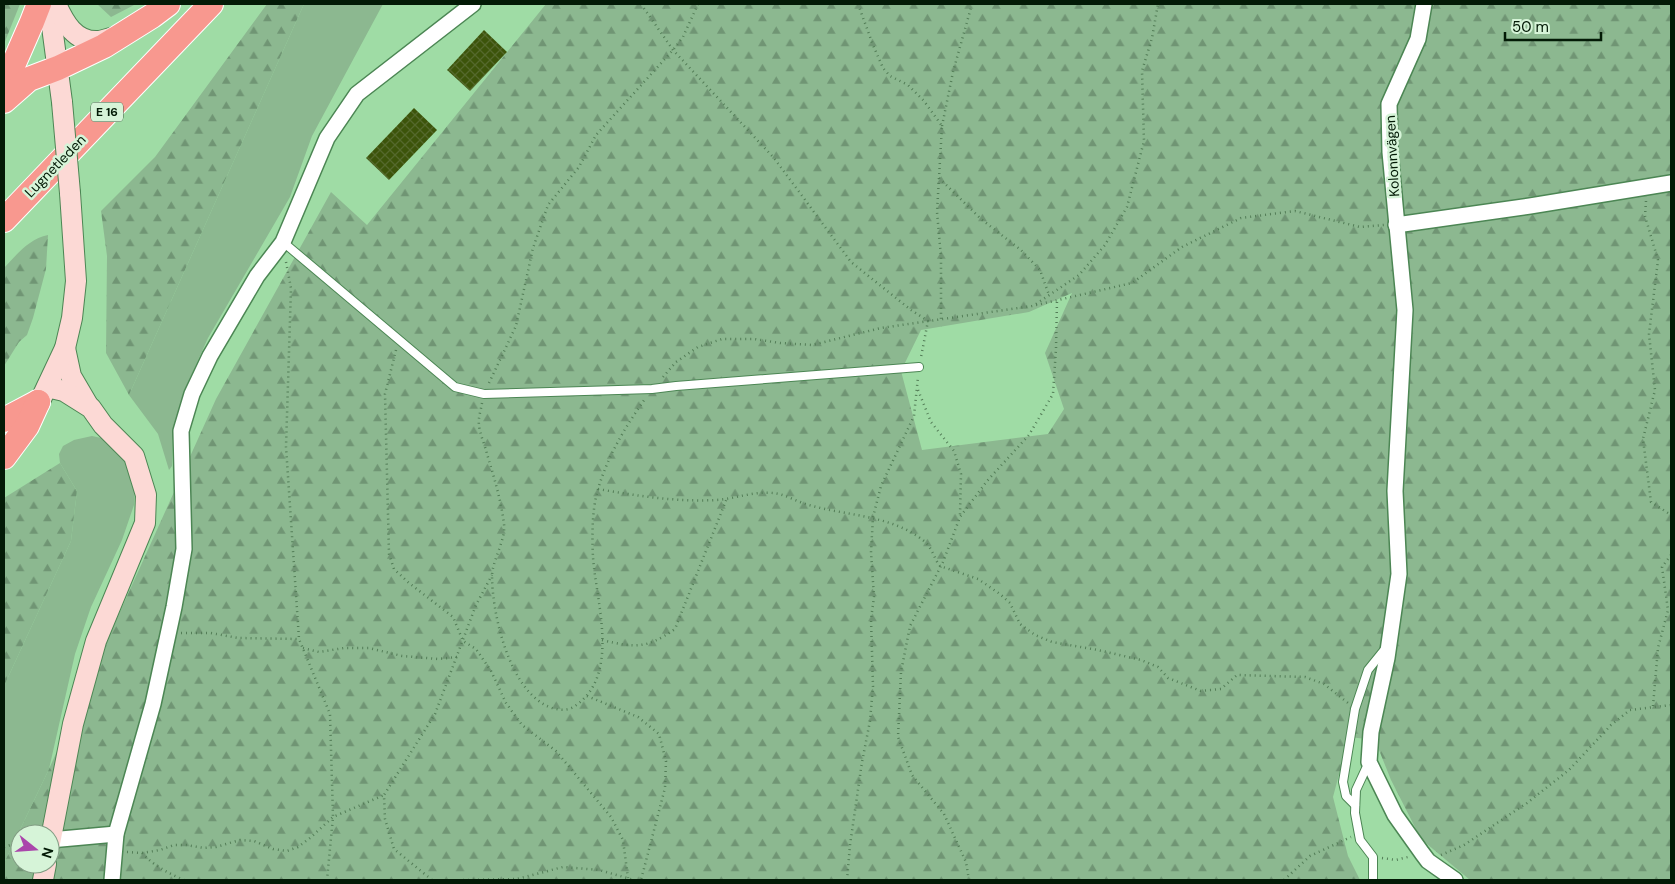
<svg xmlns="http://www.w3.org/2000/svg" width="1675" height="884" font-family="'DM Sans',sans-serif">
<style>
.green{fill:#8cb890}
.forest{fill:url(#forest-firs);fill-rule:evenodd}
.building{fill:url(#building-cross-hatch)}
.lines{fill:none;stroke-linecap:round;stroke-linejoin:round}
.service-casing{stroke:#4c8654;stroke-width:10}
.minor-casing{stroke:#4c8654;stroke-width:18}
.secondary-casing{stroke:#4c8654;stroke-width:22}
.trunk-casing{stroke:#fff;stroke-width:26}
.path{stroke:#537d57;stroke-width:2.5;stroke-dasharray:1 4;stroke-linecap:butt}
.service{stroke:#fff;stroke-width:8}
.minor{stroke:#fff;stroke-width:15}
.secondary{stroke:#fcd9d5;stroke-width:20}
.trunk{stroke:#f8988f;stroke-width:24}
.secondary-bridge-casing{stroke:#4c8654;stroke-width:22;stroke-linecap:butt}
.secondary-bridge{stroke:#fcd9d5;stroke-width:20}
.labels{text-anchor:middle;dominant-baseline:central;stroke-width:5;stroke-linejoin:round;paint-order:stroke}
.shield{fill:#d6f4d8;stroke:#425b45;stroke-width:1}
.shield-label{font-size:12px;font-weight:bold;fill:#031a06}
.street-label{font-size:14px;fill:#031a06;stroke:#d6f4d8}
</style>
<defs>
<pattern id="forest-firs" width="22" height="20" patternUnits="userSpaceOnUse" patternTransform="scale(1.25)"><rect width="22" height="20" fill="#8cb890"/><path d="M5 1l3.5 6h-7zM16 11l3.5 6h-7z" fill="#709574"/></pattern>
<pattern id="building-cross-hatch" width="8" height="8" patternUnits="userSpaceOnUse" patternTransform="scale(1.25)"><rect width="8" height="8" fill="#3c540a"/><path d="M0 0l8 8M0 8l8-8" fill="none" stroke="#54682c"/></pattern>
</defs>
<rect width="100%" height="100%" fill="#9fdca5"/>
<g class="green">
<path d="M 304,4 L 383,4 L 312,136 L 290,197 L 208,338 L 190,378 L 180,407 L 172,441 L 172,466 L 169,470 L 158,434 L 129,395 Z"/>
<path d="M 92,436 L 106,439 L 131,467 L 135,489 L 134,505 L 122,540 L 91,607 L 75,654 L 49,769 L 4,863 L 4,686 L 71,541 L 77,491 L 60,463 L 59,454 L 63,446 L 74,440 Z"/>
</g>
<g class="forest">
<path d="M 4,4 L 20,4 L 4,44 Z"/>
<path d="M 97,4 L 136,4 L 111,17 Z"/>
<path d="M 267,4 L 304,4 L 129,395 L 106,353 L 107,256 L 101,211 L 155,157 Z"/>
<path d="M 546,4 L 1671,4 L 1671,880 L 1470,880 L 1421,839 L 1391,780 L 1375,740 L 1349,737 L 1333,797 L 1348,856 L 1360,880 L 4,880 L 4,863 L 49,769 L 216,399 L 331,192 L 367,225 ZM 1072,293 L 1045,353 L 1064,409 L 1048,434 L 922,450 L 901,371 L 921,330 L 1029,312 ZM 20,834 L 50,834 L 50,864 L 20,864 Z"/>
<path d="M 48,235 L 46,269 L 33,318 L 27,335 L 19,342 L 4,366 L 4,268 C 17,254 29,239 48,235 Z"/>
<path d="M 60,463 L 77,491 L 71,541 L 4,686 L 4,498 Z"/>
</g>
<g class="building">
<path d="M 484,30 L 507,52 L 470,91 L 447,70 Z"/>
<path d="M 414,108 L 437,130 L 389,180 L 366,158 Z"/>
</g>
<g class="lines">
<defs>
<g id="service">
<path d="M 283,242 L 455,387 L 484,394 L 652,389 L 676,386 L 919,367"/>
<path d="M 1369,762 L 1356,790 L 1355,813 L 1360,840 L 1373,857 L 1373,880"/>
<path d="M 1355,805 L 1346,796 L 1343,782 L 1355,709 L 1368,670 L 1385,649"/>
</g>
<g id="minor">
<path d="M 1424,4 L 1418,39 L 1389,104 L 1390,152 L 1405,310 L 1395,491 L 1399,574 L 1387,658 L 1371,732 L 1369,762 L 1395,815 L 1422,853 L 1428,861 L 1455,880"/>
<path d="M 1396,225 L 1530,206 L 1671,183"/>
<path d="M 50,840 L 116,834"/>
<path d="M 112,880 L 116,834 L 153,704 L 174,607 L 184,549 L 181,431 L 192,394 L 210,356 L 257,276 L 283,242 L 327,138 L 357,94 L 473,4"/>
</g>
<g id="secondary">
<path d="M 49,4 L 62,102"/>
<path d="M 56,4 C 64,22 75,43 99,41 C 104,40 110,38 115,37"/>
<path d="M 65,348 L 71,376 L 88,405"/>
<path d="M 47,387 L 64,391 L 91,408 L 103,425 L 134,456 L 146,495 L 145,523 L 96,641 L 73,724 L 50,843"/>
<path d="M 41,399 L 65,348 L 72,318 L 76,281 L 70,193"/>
<path d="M 43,880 L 46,864"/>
</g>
<g id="trunk">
<path d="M 4,86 L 32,22 L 39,4"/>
<path d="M 4,101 L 29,79 L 58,68 L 104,46 L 152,16 L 168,4"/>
<path d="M 4,220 L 211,4"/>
<path d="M 4,420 L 38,402"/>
<path d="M 4,457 L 27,426 L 38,402"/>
</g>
</defs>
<use href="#service" class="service-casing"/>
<use href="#minor" class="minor-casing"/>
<use href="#secondary" class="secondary-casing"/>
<use href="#trunk" class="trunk-casing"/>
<g class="path">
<path d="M 641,4 L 673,50 L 774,158 L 851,262 L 911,310 L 928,321 L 921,357"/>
<path d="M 858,4 L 873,45 L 883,68 L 890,76 L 908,85 L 924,101 L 942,126 L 937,212 L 941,257 L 941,319"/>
<path d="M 942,126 L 953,72 L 972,4"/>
<path d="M 939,178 L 981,219 L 1021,250 L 1040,270 L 1049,295"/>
<path d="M 1646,201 L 1645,216 L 1658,260 L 1649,334 L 1655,390 L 1643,439 L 1651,502 L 1671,515"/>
<path d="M 286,262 L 291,288 L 286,447 L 299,639 L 330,714 L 333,817 L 327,880"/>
<path d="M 1036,304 L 1079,275 L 1105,245 L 1127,207 L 1144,141 L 1142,71 L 1152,38 L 1158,4"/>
<path d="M 396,350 L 385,394 L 389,554 L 394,569 L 409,583 L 453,617 L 463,641 L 476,649 L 491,671 L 506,703 L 522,725 L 556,751 L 611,817 L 623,840 L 628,878"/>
<path d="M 663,377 L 676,362 L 698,347 L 722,339 L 754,339 L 780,343 L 812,345 L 881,328 L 1032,306 L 1132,283 L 1182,247 L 1241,218 L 1295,211 L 1360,227 L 1384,225"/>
<path d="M 489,383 L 516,326 L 533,248 L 548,205 L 579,167 L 596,135 L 673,50 L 683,37 L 698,4"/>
<path d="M 918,390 L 931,422 L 954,451 L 961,474 L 960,515"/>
<path d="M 482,403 C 481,410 478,418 479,425 C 480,435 485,445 487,454 C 494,477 501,500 504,524 C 506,539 493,559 492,575 C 492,614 509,688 547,706 C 556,710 567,712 575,706 C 621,675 596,602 593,557 C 592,538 592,511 597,493 C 606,459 625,427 645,399"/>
<path d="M 598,489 C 638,496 676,502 716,500 C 735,499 753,491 773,493 C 785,494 797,502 809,505 C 847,516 892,515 924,541 C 932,547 934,559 940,566 L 978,579 L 1000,594 L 1010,603 L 1020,624 L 1035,635 L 1052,642 L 1098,650 L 1141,660 L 1158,667 L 1168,678 L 1201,691 L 1221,689 L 1237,675 L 1305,677 L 1324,684 L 1348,703"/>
<path d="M 181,633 L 211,633 L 238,638 L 299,639"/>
<path d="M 602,640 C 636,648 646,649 675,629 L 727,498"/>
<path d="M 303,648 L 319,652 L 344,648 L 369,648 L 402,656 L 438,659 L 457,657"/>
<path d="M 587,696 L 638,717 L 659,734 L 666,761 L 665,788 L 641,880"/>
<path d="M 1653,706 L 1658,648 L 1668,610 L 1662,567 L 1671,555"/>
<path d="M 4,847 L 20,842"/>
<path d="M 127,852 L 142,853 L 160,850 L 174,845 L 186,845 L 204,848 L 216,847 L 240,840 L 254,841 L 273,849 L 287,851 L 298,847 L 310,838 L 333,817 L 384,795"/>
<path d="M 142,853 C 154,866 168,873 184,880"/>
<path d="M 1441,855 L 1464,845 L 1527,803 L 1569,770 L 1611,725 L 1630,710 L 1671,705"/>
<path d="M 1382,858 L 1396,860 L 1408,857"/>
<path d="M 432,880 L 394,849 L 385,819 L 384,795 L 435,714 L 476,605 L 492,575"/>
<path d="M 463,880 L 517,879 L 563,867 L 599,870 L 634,880"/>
<path d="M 847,880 L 850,845 L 862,762 L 870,721 L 873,686 L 871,619 L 874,597 L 871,552 L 873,517 L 881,486 L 914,416 L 918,377"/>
<path d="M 969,880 L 966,862 L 944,814 L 912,775 L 898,737 L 901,672 L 910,626 L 943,562 L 960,517 L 987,481 L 1029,435 L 1053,394 L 1056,349 L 1057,300"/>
<path d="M 1284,880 L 1310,856 L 1351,837"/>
</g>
<use href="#service" class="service"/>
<use href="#minor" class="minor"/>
<use href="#secondary" class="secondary"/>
<use href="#trunk" class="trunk"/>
<defs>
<path id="secondary-bridge" d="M 62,102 L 70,193"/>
</defs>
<use href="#secondary-bridge" class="secondary-bridge-casing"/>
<use href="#secondary-bridge" class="secondary-bridge"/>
</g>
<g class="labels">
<rect class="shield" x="91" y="102.5" width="32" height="19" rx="4"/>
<g class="shield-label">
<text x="107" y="112">E 16</text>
</g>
<g class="street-label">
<text transform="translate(1392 156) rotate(-93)">Kolonnvägen</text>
<text transform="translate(55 166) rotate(-46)">Lugnetleden</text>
</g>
</g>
<rect width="1675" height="884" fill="none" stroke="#031a06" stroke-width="10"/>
<g transform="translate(35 849) rotate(107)"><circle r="24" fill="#d6f4d8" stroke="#829d84"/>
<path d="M0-4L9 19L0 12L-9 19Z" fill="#aa46ab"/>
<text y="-8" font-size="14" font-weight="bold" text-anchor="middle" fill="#031a06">N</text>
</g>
<path d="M1505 32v8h96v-8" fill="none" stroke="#031a06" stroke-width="2.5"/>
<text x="1512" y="32" font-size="15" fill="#031a06" stroke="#d6f4d8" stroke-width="4" paint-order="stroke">50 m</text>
</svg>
